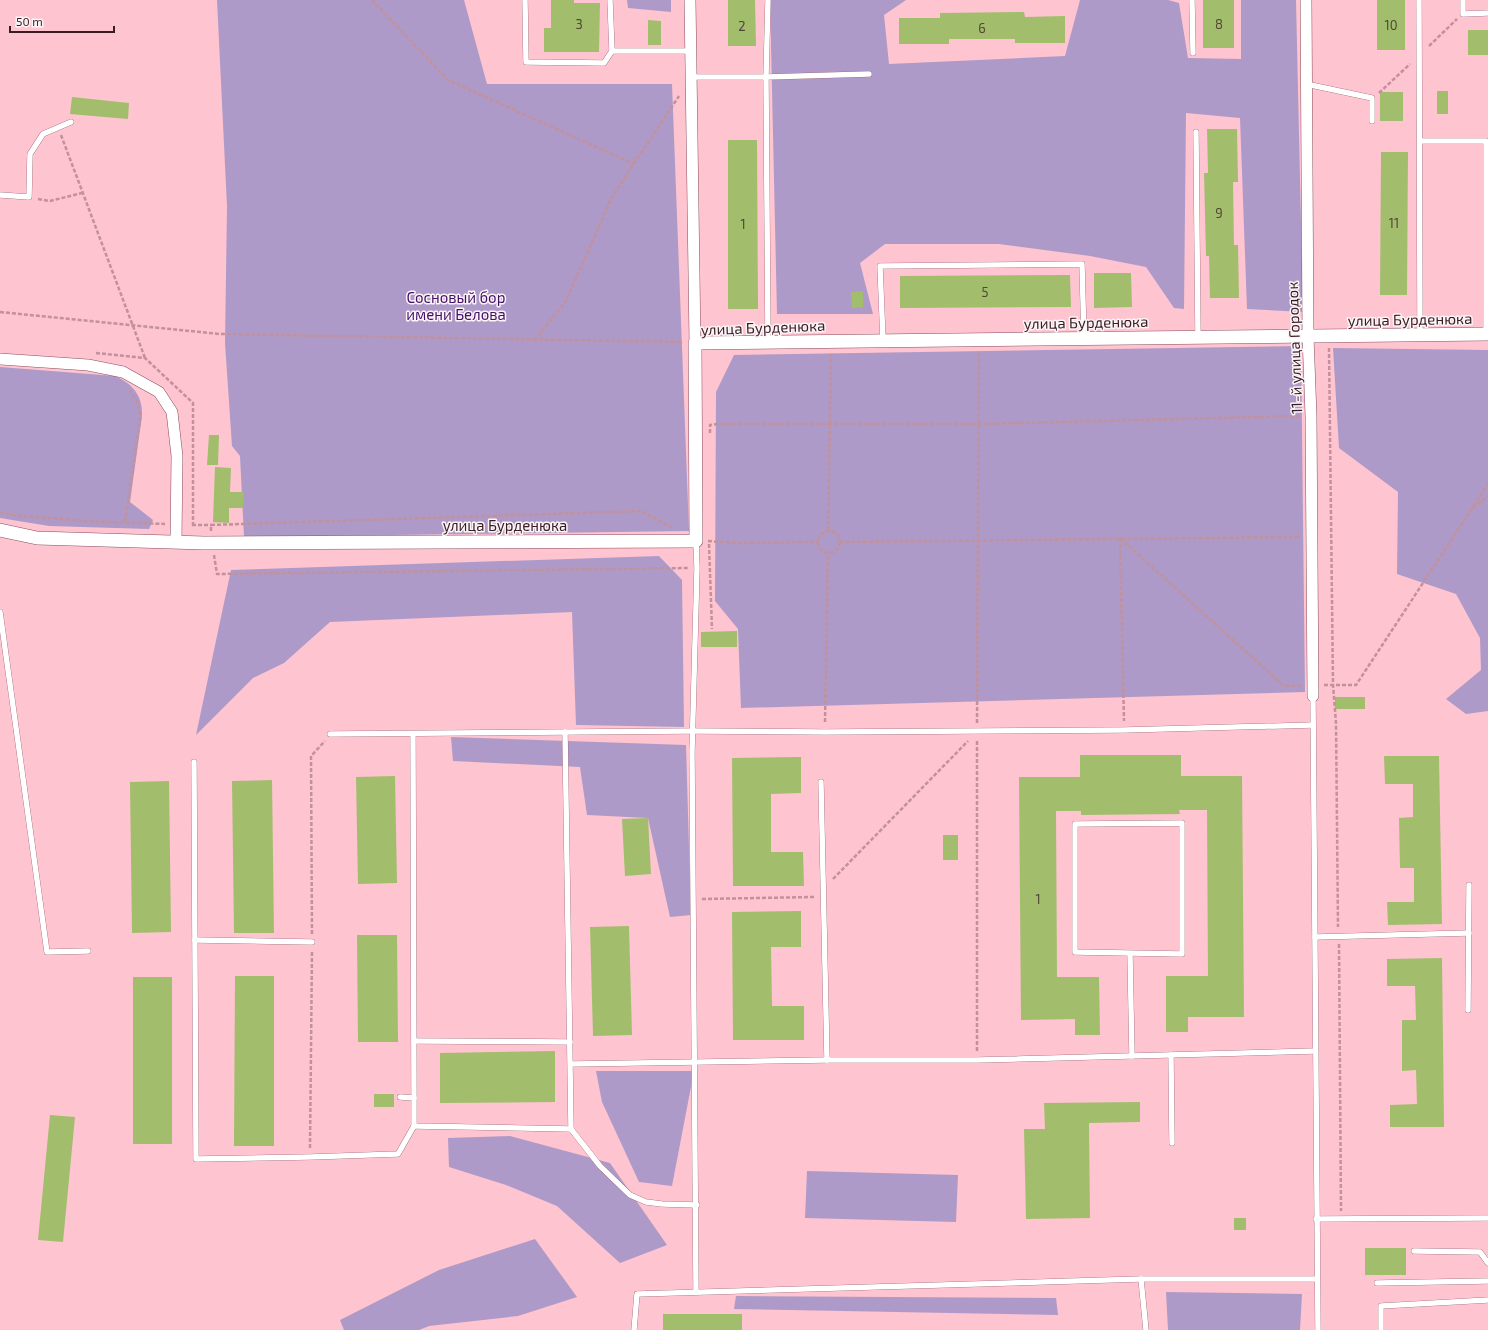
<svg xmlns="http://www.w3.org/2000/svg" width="1488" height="1330" font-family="'Exo 2',sans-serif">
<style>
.green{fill:#ae9ac8}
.building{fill:#a2be6c}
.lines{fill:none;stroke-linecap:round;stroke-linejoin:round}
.service-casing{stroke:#8b4d5d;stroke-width:6}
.minor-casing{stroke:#8b4d5d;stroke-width:12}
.tertiary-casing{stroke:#8b4d5d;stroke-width:14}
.path{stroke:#c2919c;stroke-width:2.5;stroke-dasharray:4 2;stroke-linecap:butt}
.service{stroke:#fff;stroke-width:5.5}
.minor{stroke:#fff;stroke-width:11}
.tertiary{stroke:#fff;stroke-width:13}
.labels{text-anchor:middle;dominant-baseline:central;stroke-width:3;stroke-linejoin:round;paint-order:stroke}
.number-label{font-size:13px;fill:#524535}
.park-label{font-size:15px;fill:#410f67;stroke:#fcf4f6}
.street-label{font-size:15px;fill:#371d23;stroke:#fcf4f6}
</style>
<rect width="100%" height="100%" fill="#fec4d0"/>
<g class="green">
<path d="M 217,0 L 464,0 L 487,84 L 672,84 L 689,531 L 244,537 L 240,456 L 232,446 L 225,343 L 227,206 Z"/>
<path d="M 627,0 L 671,0 L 671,12 L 628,8 Z"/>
<path d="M 770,0 L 906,0 L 884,15 L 889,64 L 1065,56 L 1080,0 L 1168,0 L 1179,3 L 1188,58 L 1241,59 L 1241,0 L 1296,0 L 1303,312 L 1247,309 L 1240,118 L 1186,113 L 1184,309 L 1174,308 L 1146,267 L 1090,256 L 999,244 L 885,244 L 860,263 L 873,314 L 777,314 Z"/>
<path d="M 1301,346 L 1305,692 L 741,708 L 738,629 L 715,601 L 716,392 L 734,355 Z"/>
<path d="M 1333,348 L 1488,350 L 1488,711 L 1466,714 L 1446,699 L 1481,670 L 1480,638 L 1456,594 L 1397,574 L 1398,492 L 1339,448 Z"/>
<path d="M 0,367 L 115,376 C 133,384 143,396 142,416 L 130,502 L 153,520 L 149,529 L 49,526 L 0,518 Z"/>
<path d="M 659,556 L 682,580 L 684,727 L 576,725 L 572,612 L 330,622 L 284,663 L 253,678 L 196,735 L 231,570 Z"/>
<path d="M 451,737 L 686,745 L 691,915 L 670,917 L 648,818 L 587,815 L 580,767 L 453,761 Z"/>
<path d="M 596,1071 L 694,1071 L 672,1186 L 639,1182 L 602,1102 Z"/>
<path d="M 510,1136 L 610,1163 L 667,1245 L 620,1263 L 557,1206 L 506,1185 L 449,1167 L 448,1138 Z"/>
<path d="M 807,1171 L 958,1175 L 956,1222 L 805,1218 Z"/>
<path d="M 535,1239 L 577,1297 L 518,1316 L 429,1326 L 419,1330 L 344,1330 L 340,1320 L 439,1270 Z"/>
<path d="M 1166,1292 L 1302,1294 L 1300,1330 L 1168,1330 Z"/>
<path d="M 736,1296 L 1056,1298 L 1058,1315 L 734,1309 Z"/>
</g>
<g class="building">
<path d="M 551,0 L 574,0 L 574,3 L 600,3 L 599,52 L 544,52 L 544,28 L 551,28 Z"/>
<path d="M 728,0 L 755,0 L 756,46 L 728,46 Z"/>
<rect x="1203" y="0" width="31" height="48"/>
<rect x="1377" y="0" width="28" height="50"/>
<path d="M 1024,12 L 1025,17 L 1065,16 L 1065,43 L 1015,43 L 1015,39 L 949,39 L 949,44 L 899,44 L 899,18 L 940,18 L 940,13 Z"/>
<path d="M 648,20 L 661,21 L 661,45 L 648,45 Z"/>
<rect x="1468" y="30" width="20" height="25"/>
<rect x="1437" y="91" width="11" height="23"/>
<rect x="1380" y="92" width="23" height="29"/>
<path d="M 72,97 L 129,103 L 128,119 L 70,114 Z"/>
<path d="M 1207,129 L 1237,129 L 1238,182 L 1233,182 L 1234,245 L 1238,245 L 1239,298 L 1210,298 L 1209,256 L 1206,256 L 1204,173 L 1208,173 Z"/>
<path d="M 728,140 L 757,140 L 758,309 L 728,309 Z"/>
<path d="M 1381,152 L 1408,152 L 1407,295 L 1380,295 Z"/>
<path d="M 1094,273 L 1131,273 L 1132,307 L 1094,308 Z"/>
<path d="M 1070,275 L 1071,307 L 900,308 L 900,276 Z"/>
<path d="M 863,291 L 863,307 L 852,308 L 851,292 Z"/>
<path d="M 209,435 L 219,435 L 218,465 L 207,465 Z"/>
<path d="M 215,467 L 231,468 L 230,492 L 244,492 L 243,508 L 229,508 L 229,523 L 213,522 Z"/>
<path d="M 737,631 L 737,647 L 701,647 L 701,632 Z"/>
<rect x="1335" y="697" width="30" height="12"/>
<path d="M 1080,755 L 1181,755 L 1181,776 L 1242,776 L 1244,1017 L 1188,1017 L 1188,1032 L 1166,1032 L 1166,976 L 1208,976 L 1207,810 L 1179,810 L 1180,814 L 1081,815 L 1081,811 L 1056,811 L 1057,977 L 1099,977 L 1100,1035 L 1075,1035 L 1075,1019 L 1021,1020 L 1019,777 L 1080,777 Z"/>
<path d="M 1384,756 L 1439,756 L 1442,924 L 1388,925 L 1387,902 L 1414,902 L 1414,868 L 1400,868 L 1399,818 L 1413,817 L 1413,784 L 1385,784 Z"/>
<path d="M 801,757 L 801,793 L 771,794 L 771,852 L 803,852 L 804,886 L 733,886 L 732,758 Z"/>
<path d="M 395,776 L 397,883 L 358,884 L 356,777 Z"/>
<path d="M 272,780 L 274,933 L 234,933 L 232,781 Z"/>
<path d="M 169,781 L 171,932 L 132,933 L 130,782 Z"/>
<path d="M 648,818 L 651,874 L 625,876 L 622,819 Z"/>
<rect x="943" y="835" width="15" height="25"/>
<path d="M 801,911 L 801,947 L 771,947 L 772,1006 L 804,1006 L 804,1040 L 733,1040 L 732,912 Z"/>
<path d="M 629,926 L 632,1035 L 593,1036 L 590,927 Z"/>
<path d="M 357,935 L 397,935 L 398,1042 L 358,1042 Z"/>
<path d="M 1442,958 L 1444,1127 L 1390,1127 L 1390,1105 L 1417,1104 L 1416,1070 L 1402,1071 L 1402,1020 L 1416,1020 L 1415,986 L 1387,986 L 1387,959 Z"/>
<path d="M 235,976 L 274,976 L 274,1146 L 234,1146 Z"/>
<rect x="133" y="977" width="39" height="167"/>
<path d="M 555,1051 L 555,1102 L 440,1103 L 440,1053 Z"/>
<rect x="374" y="1094" width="20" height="13"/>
<path d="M 1140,1102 L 1140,1122 L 1089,1123 L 1090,1218 L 1026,1219 L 1024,1129 L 1045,1129 L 1044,1103 Z"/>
<path d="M 50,1115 L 75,1117 L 63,1242 L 38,1240 Z"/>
<rect x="1234" y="1218" width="12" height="12"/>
<rect x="1365" y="1248" width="41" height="27"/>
<rect x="663" y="1314" width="79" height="16"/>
</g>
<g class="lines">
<defs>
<g id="service">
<path d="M 525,0 L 526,62 L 604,63 L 612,51"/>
<path d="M 610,0 L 612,51 L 690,51"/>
<path d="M 768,0 L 766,77 L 768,342"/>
<path d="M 1192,0 L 1193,53"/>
<path d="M 1419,0 L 1420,334"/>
<path d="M 1463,0 L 1463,14 L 1488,13"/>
<path d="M 691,77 L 766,77 L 869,74"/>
<path d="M 1306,84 L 1372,98 L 1372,121"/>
<path d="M 1196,132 L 1198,337"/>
<path d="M 1420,141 L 1486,141 L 1486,334"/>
<path d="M 0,195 L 29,197 L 30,154 L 43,134 L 71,122"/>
<path d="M 883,340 L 880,266 L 1082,264 L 1084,338"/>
<path d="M 696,542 L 697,568 L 692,752 L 696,1291"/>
<path d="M 0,612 L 47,952 L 88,951"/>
<path d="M 1313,696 L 1318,1330"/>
<path d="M 565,732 L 571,1129"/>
<path d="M 330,734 L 693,731 L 825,732 L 977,731 L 1124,730 L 1313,725"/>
<path d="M 413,734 L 414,1098"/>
<path d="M 194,762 L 196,1159 L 310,1157 L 398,1154 L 414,1126"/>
<path d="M 821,782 L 827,1060"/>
<path d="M 1182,823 L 1182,954 L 1075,952 L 1075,824 Z"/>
<path d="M 1315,937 L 1469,933"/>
<path d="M 195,940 L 312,942"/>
<path d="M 1130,954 L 1132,1056"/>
<path d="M 1468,1010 L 1469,885"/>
<path d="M 414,1041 L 570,1042"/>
<path d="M 1171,1055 L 1172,1143"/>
<path d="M 571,1064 L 827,1060 L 977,1060 L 1315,1051"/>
<path d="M 400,1097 L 414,1098 L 414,1126 L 571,1129 L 600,1166 L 630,1195 L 646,1202 L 662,1204 L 697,1205"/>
<path d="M 1316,1219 L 1488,1218"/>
<path d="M 1414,1251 L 1480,1252 L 1488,1263"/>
<path d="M 1141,1279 L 1146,1330"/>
<path d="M 1377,1283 L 1488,1281"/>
<path d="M 634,1330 L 637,1294 L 1141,1279 L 1317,1279"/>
<path d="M 1381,1330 L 1381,1306 L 1488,1300"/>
</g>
<g id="minor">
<path d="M 690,0 L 695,343"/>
<path d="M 1306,0 L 1308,336 L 1311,416 L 1313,696"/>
<path d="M 0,359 L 88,365 L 123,372 L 159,392 L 172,412 L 177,456 L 176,542"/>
</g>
<path id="tertiary" d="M 0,530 L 37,538 L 204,543 L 696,541 L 695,343 L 1488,334"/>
</defs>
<use href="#service" class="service-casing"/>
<use href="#minor" class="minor-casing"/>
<use href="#tertiary" class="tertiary-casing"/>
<g class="path">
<path d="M 372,0 L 448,80 L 634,164"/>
<path d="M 1429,46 L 1457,19"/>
<path d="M 1379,93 L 1410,64"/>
<path d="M 61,135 L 145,358"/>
<path d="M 38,199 L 50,201 L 82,193"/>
<path d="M 0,312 L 220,334 L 683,342"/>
<path d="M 534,340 L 565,303 L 612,197 L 679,96"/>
<path d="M 1329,348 L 1333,685 L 1336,723 L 1338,927"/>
<path d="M 96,353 L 145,358 L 193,403 L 193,525"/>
<path d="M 710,433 L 710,425 L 717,424 L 979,424 L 1301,416"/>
<path d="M 1473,508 L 1488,496"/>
<path d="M 0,512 L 13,515 L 83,521 L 165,524"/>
<path d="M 125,522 L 140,420 C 140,408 137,400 130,391"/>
<path d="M 192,525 L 211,525"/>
<path d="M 211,531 L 211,525 L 641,511 L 673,528"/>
<path d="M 828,531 L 831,354"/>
<circle cx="829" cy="542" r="11"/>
<path d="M 1120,538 L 1284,686 L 1301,686"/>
<path d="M 1120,538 L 1124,721"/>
<path d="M 708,541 L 738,543 L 818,542"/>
<path d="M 839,542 L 1301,537"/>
<path d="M 709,544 L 712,629"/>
<path d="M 214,555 L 217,574 L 689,568"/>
<path d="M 1324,685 L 1356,685 L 1488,484"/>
<path d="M 825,722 L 828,553"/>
<path d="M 977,723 L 979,352"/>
<path d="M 833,879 L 968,741"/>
<path d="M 702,899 L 815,897"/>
<path d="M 312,934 L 311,756 L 325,741"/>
<path d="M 1339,944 L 1341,1211"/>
<path d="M 977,1051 L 977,740"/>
<path d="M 310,1148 L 312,951"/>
</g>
<use href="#service" class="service"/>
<use href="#minor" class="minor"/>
<use href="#tertiary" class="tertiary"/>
</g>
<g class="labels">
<g class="number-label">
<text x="579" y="24">3</text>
<text x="1219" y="24">8</text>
<text x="1391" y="25">10</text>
<text x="742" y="26">2</text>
<text x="982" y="28">6</text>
<text x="1219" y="213">9</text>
<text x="1394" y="223">11</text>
<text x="743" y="224">1</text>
<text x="985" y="292">5</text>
<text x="1038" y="899">1</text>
</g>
<g class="park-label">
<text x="456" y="297">Сосновый бор<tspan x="456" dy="17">имени Белова</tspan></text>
</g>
<g class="street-label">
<text transform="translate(1410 319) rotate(-1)">улица Бурденюка</text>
<text transform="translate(1086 322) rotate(-1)">улица Бурденюка</text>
<text transform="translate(763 327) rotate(-2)">улица Бурденюка</text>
<text transform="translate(1294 348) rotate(-92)">11-й улица Городок</text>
<text x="505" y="525">улица Бурденюка</text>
</g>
</g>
<path d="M10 26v6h104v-6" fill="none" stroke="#371d23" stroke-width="2"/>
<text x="16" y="26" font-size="12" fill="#371d23" stroke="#fcf4f6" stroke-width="3" paint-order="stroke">50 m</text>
</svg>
